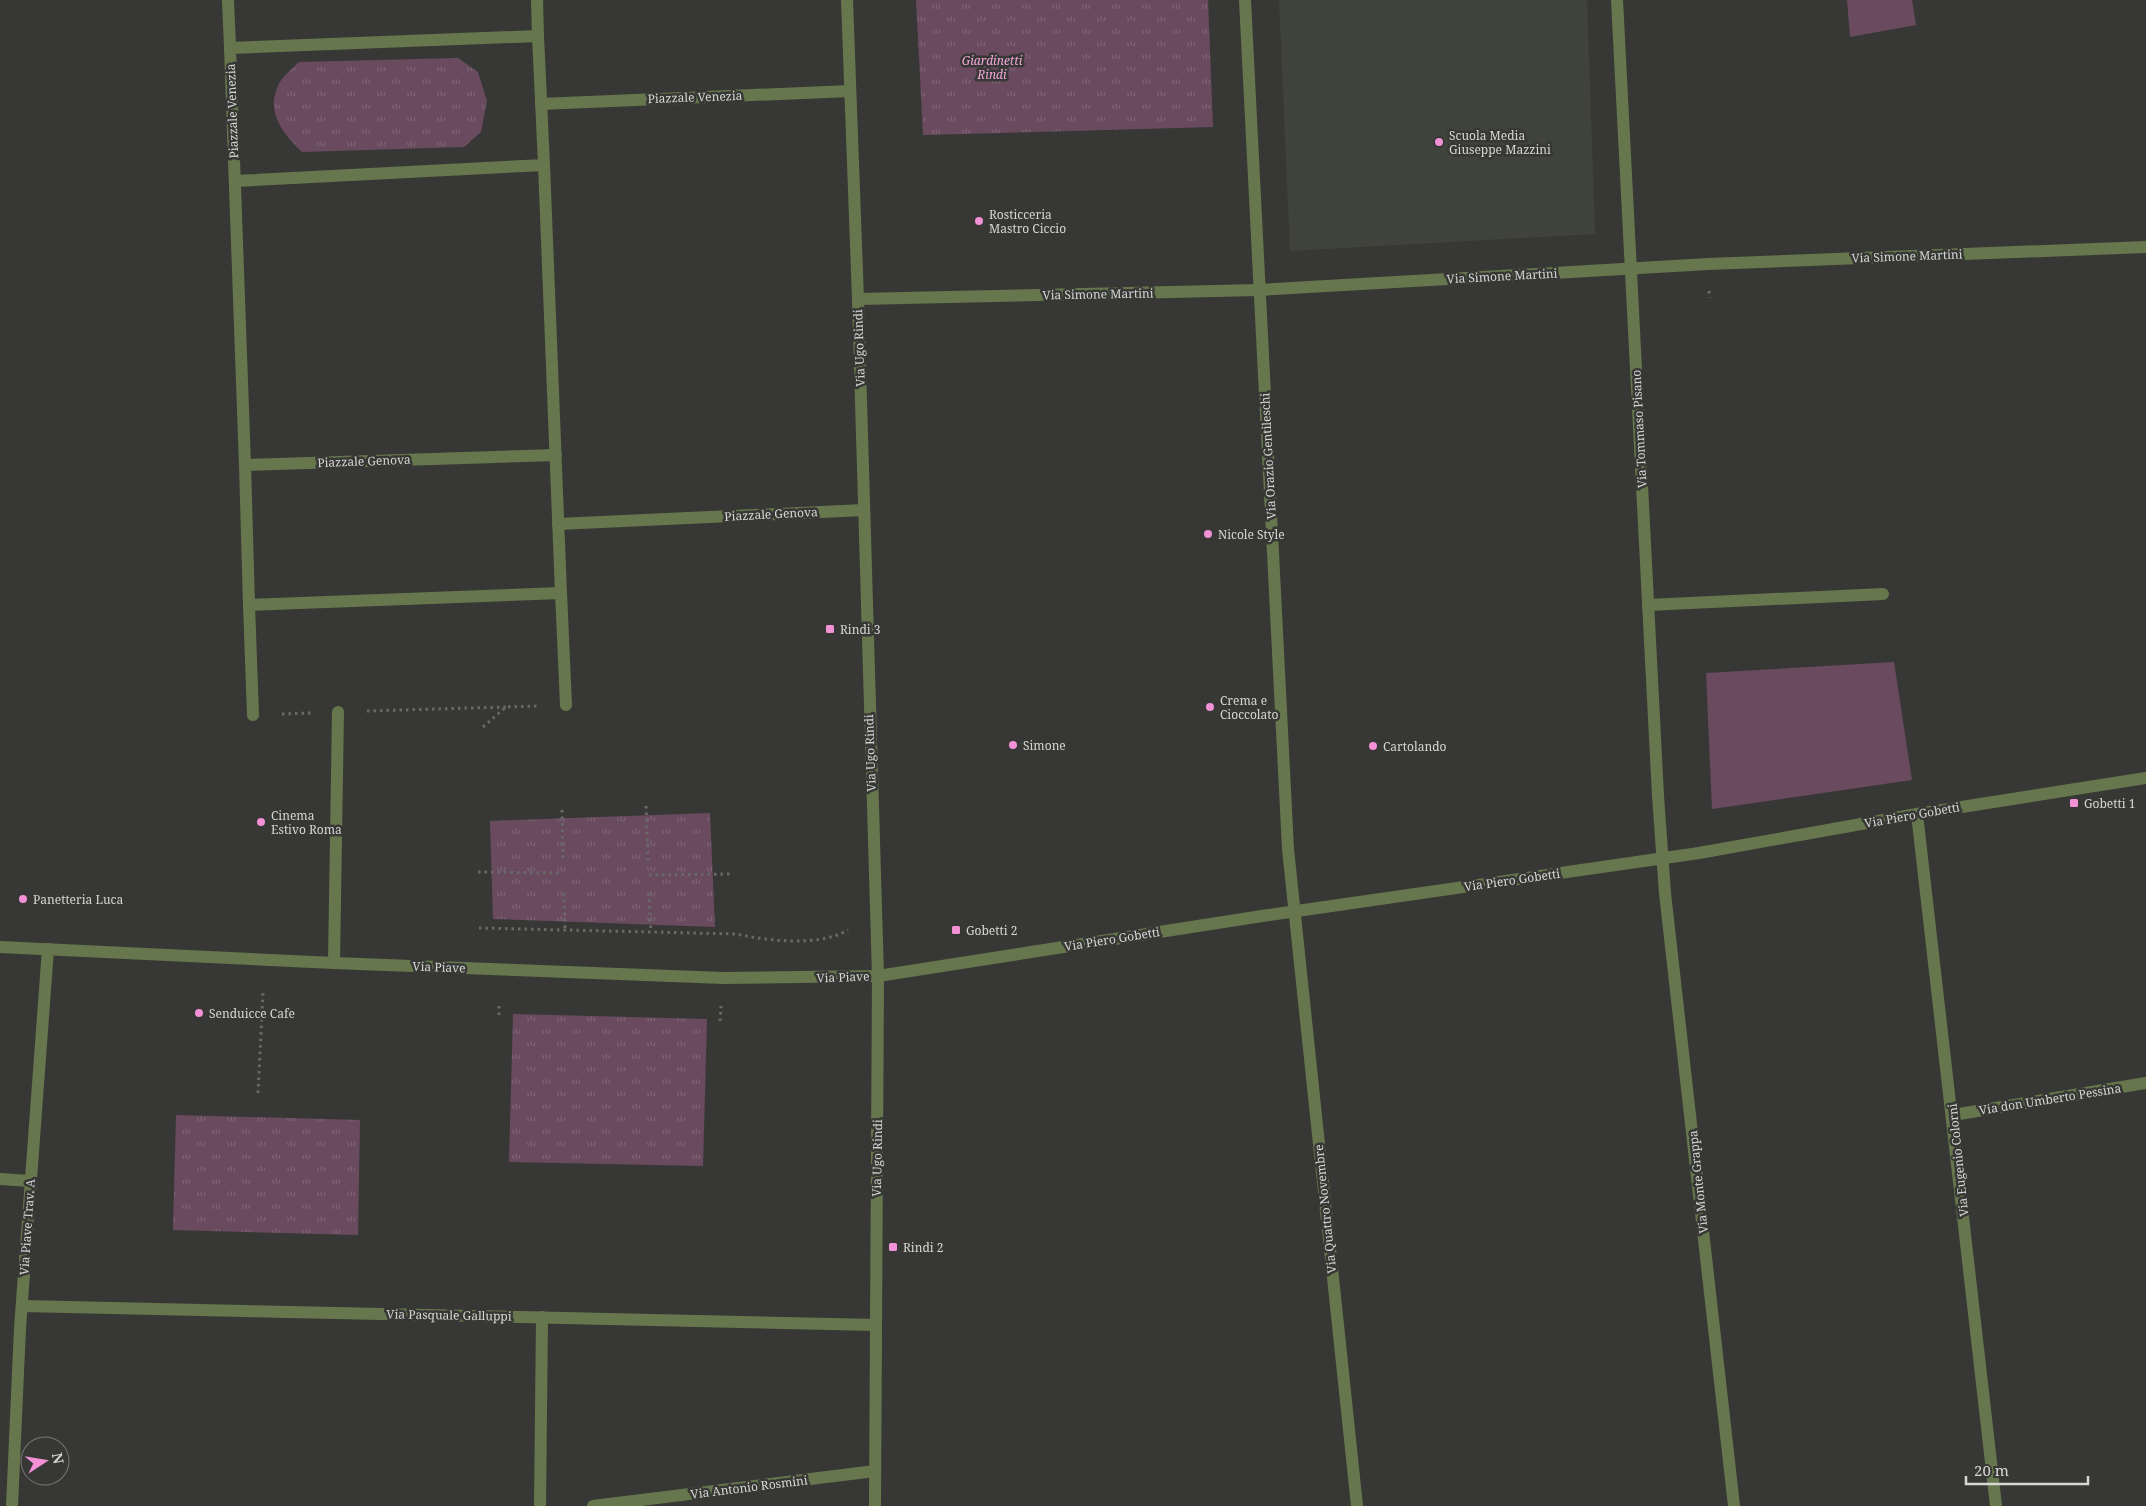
<svg xmlns="http://www.w3.org/2000/svg" width="2146" height="1506" font-family="'Noto Serif',serif">
<style>
.built{fill:#40433b}
.grass{fill:#694a5f}
.park{fill:url(#park-tufts)}
.lines{fill:none;stroke-linecap:round;stroke-linejoin:round}
.path{stroke:#696a67;stroke-width:3;stroke-dasharray:2.5 4;stroke-linecap:butt}
.minor{stroke:#67774d;stroke-width:12}
.poi-dot{fill:#f391d6;stroke:#373835;stroke-width:2}
.labels{text-anchor:middle;dominant-baseline:central;stroke-width:5;stroke-linejoin:round;paint-order:stroke}
.park-label{font-size:12px;font-style:italic;fill:#f4a7dc;stroke:#373835}
.street-label{font-size:12px;fill:#d6d7d5;stroke:#373835}
.poi-label{font-size:12px;fill:#d6d7d5;stroke:#373835;text-anchor:start}
</style>
<defs>
<pattern id="park-tufts" width="24" height="20" patternUnits="userSpaceOnUse" patternTransform="scale(1.25)"><rect width="24" height="20" fill="#694a5f"/><path d="M3 7l-1-3M5 7V3M7 7l1-3M15 17l-1-3M17 17v-4M19 17l1-3" fill="none" stroke="#7e6375"/></pattern>
</defs>
<rect width="100%" height="100%" fill="#373835"/>
<path class="built" d="M 1279,0 L 1587,0 L 1595,234 L 1290,251 Z"/>
<g class="grass">
<path d="M 1847,0 L 1912,0 L 1916,25 L 1850,37 Z"/>
<path d="M 1894,662 L 1912,780 L 1712,809 L 1706,673 Z"/>
</g>
<g class="park">
<path d="M 916,0 L 1208,0 L 1213,127 L 923,135 Z"/>
<path d="M 458,58 L 478,72 L 487,101 L 481,132 L 464,147 L 302,152 C 282,133 264,110 280,82 C 284,75 293,68 299,62 Z"/>
<path d="M 710,813 L 715,927 L 493,919 L 490,821 Z"/>
<path d="M 513,1014 L 707,1019 L 703,1166 L 509,1162 Z"/>
<path d="M 176,1115 L 360,1120 L 358,1235 L 173,1230 Z"/>
</g>
<g class="lines">
<g class="path">
<path d="M 1709,291 L 1710,298"/>
<path d="M 367,711 L 506,707"/>
<path d="M 282,714 L 311,713"/>
<path d="M 483,727 L 506,707 L 538,706"/>
<path d="M 646,806 L 648,861"/>
<path d="M 562,810 L 563,862"/>
<path d="M 478,872 L 563,873"/>
<path d="M 649,875 L 733,874"/>
<path d="M 564,893 L 565,930"/>
<path d="M 649,893 L 651,932"/>
<path d="M 479,928 L 736,934 C 769,941 819,947 848,930"/>
<path d="M 499,1015 L 499,1003"/>
<path d="M 720,1021 L 721,1006"/>
<path d="M 258,1093 L 263,993"/>
</g>
<g class="minor">
<path d="M 228,0 L 230,48"/>
<path d="M 537,0 L 538,36"/>
<path d="M 847,0 L 858,299 L 878,976 L 875,1506"/>
<path d="M 1245,0 L 1288,849 L 1357,1506"/>
<path d="M 1617,0 L 1658,796 L 1665,893 L 1734,1506"/>
<path d="M 541,104 L 850,91"/>
<path d="M 544,165 L 561,593 L 249,605 L 245,465 L 556,455"/>
<path d="M 235,181 L 544,165 L 538,36 L 230,48 L 245,465"/>
<path d="M 858,299 L 1259,290 L 1708,264 L 2146,247"/>
<path d="M 558,524 L 864,510"/>
<path d="M 561,593 L 566,705"/>
<path d="M 249,605 L 253,715"/>
<path d="M 1648,605 L 1883,594"/>
<path d="M 1917,814 L 1996,1506"/>
<path d="M 0,947 L 334,963 L 723,978 L 878,976 L 1262,916 L 1699,853 L 1917,814 L 2146,778"/>
<path d="M 334,963 L 338,712"/>
<path d="M 1953,1115 L 2146,1083"/>
<path d="M 0,1179 L 30,1181"/>
<path d="M 22,1306 L 876,1325"/>
<path d="M 12,1506 L 20,1328 L 48,949"/>
<path d="M 540,1506 L 542,1317"/>
<path d="M 593,1506 L 875,1471"/>
</g>
</g>
<g class="poi-dot">
<circle cx="1439" cy="142" r="5"/>
<circle cx="979" cy="221" r="5"/>
<circle cx="1208" cy="534" r="5"/>
<rect x="825" y="624" width="10" height="10" rx="2.5"/>
<circle cx="1210" cy="707" r="5"/>
<circle cx="1013" cy="745" r="5"/>
<circle cx="1373" cy="746" r="5"/>
<rect x="2069" y="798" width="10" height="10" rx="2.5"/>
<circle cx="261" cy="822" r="5"/>
<circle cx="23" cy="899" r="5"/>
<rect x="951" y="925" width="10" height="10" rx="2.5"/>
<circle cx="199" cy="1013" r="5"/>
<rect x="888" y="1242" width="10" height="10" rx="2.5"/>
</g>
<g class="labels">
<g class="park-label">
<text x="992" y="60">Giardinetti<tspan x="992" dy="14">Rindi</tspan></text>
</g>
<g class="street-label">
<text transform="translate(695 97) rotate(-2)">Piazzale Venezia</text>
<text transform="translate(232 111) rotate(-92)">Piazzale Venezia</text>
<text transform="translate(1907 256) rotate(-2)">Via Simone Martini</text>
<text transform="translate(1502 276) rotate(-3)">Via Simone Martini</text>
<text transform="translate(1098 294) rotate(-1)">Via Simone Martini</text>
<text transform="translate(859 348) rotate(-92)">Via Ugo Rindi</text>
<text transform="translate(1639 429) rotate(-93)">Via Tommaso Pisano</text>
<text transform="translate(1268 456) rotate(-93)">Via Orazio Gentileschi</text>
<text transform="translate(364 461) rotate(-2)">Piazzale Genova</text>
<text transform="translate(771 514) rotate(-3)">Piazzale Genova</text>
<text transform="translate(870 753) rotate(-92)">Via Ugo Rindi</text>
<text transform="translate(1912 815) rotate(-10)">Via Piero Gobetti</text>
<text transform="translate(1512 880) rotate(-8)">Via Piero Gobetti</text>
<text transform="translate(1112 939) rotate(-9)">Via Piero Gobetti</text>
<text transform="translate(439 967) rotate(2)">Via Piave</text>
<text transform="translate(843 977) rotate(-2)">Via Piave</text>
<text transform="translate(2050 1099) rotate(-9)">Via don Umberto Pessina</text>
<text transform="translate(877 1158) rotate(-89)">Via Ugo Rindi</text>
<text transform="translate(1958 1160) rotate(-96)">Via Eugenio Colorni</text>
<text transform="translate(1698 1182) rotate(-96)">Via Monte Grappa</text>
<text transform="translate(1325 1209) rotate(-96)">Via Quattro Novembre</text>
<text transform="translate(27 1227) rotate(-86)">Via Piave Trav. A</text>
<text transform="translate(449 1315) rotate(1)">Via Pasquale Galluppi</text>
<text transform="translate(749 1487) rotate(-7)">Via Antonio Rosmini</text>
</g>
<g class="poi-label">
<text x="1449" y="135">Scuola Media<tspan x="1449" dy="14">Giuseppe Mazzini</tspan></text>
<text x="989" y="214">Rosticceria<tspan x="989" dy="14">Mastro Ciccio</tspan></text>
<text x="1218" y="534">Nicole Style</text>
<text x="840" y="629">Rindi 3</text>
<text x="1220" y="700">Crema e<tspan x="1220" dy="14">Cioccolato</tspan></text>
<text x="1023" y="745">Simone</text>
<text x="1383" y="746">Cartolando</text>
<text x="2084" y="803">Gobetti 1</text>
<text x="271" y="815">Cinema<tspan x="271" dy="14">Estivo Roma</tspan></text>
<text x="33" y="899">Panetteria Luca</text>
<text x="966" y="930">Gobetti 2</text>
<text x="209" y="1013">Senduicce Cafe</text>
<text x="903" y="1247">Rindi 2</text>
</g>
</g>
<g transform="translate(45 1461) rotate(78)"><circle r="24" fill="#373835" stroke="#777875"/>
<path d="M0-4L9 19L0 12L-9 19Z" fill="#f391d6"/>
<text y="-8" font-size="14" font-weight="bold" text-anchor="middle" fill="#d6d7d5">N</text>
</g>
<path d="M1966 1476v8h122v-8" fill="none" stroke="#d6d7d5" stroke-width="2.5"/>
<text x="1974" y="1476" font-size="15" fill="#d6d7d5" stroke="#373835" stroke-width="4" paint-order="stroke">20 m</text>
</svg>
